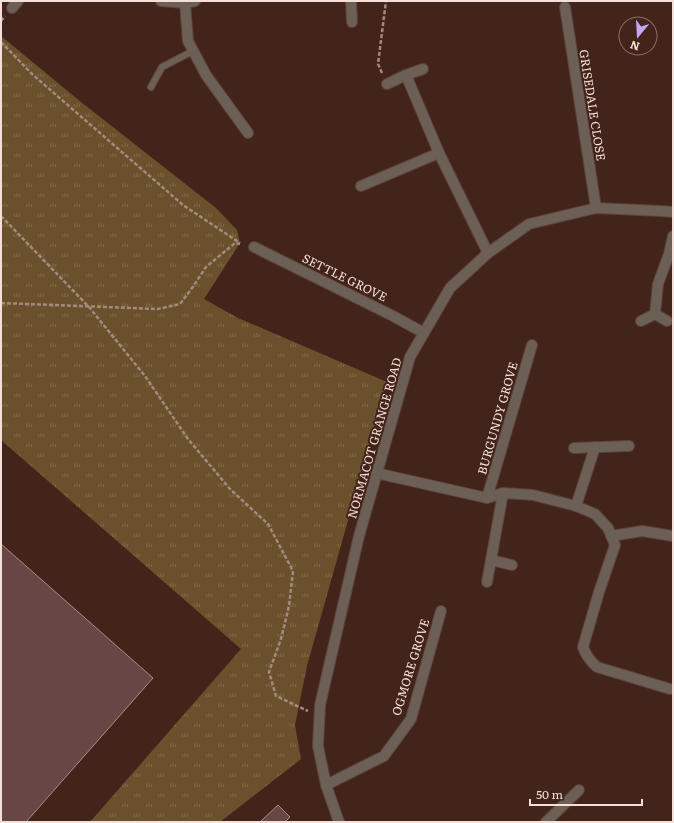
<svg xmlns="http://www.w3.org/2000/svg" width="674" height="823" font-family="Literata,serif">
<style>
.park{fill:url(#park-tufts)}
.building{fill:#694646;stroke:#b08988}
.lines{fill:none;stroke-linecap:round;stroke-linejoin:round}
.lane-casing{stroke:#5e4239;stroke-width:8}
.street-casing{stroke:#5e4239;stroke-width:12}
.path{stroke:#a28982;stroke-width:2.5;stroke-dasharray:4 2;stroke-linecap:butt}
.lane{stroke:#6b5f56;stroke-width:6}
.street{stroke:#6b5f56;stroke-width:10}
.labels{text-anchor:middle;dominant-baseline:central;stroke-width:4;stroke-linejoin:round;paint-order:stroke}
.street-label{font-size:12px;fill:#f4dfd9;stroke:#42241b}
</style>
<defs>
<pattern id="park-tufts" width="24" height="20" patternUnits="userSpaceOnUse"><rect width="24" height="20" fill="#6a512b"/><path d="M3 7l-1-3M5 7V3M7 7l1-3M15 17l-1-3M17 17v-4M19 17l1-3" fill="none" stroke="#806a49"/></pattern>
</defs>
<rect width="100%" height="100%" fill="#42241b"/>
<path class="park" d="M 1,36 L 81,102 L 216,208 L 237,230 L 240,243 L 204,299 L 238,318 L 387,382 L 307,666 L 295,725 L 301,759 L 220,822 L 90,822 L 241,649 L 1,440 Z"/>
<g class="building">
<path d="M 1,544 L 153,678 L 26,822 L 1,822 Z"/>
<path d="M 278,805 L 290,817 L 285,822 L 260,822 Z"/>
</g>
<g class="lines">
<defs>
<path id="lane" d="M 151,87 L 162,67 L 193,51"/>
<g id="street">
<path d="M 161,1 L 185,3 L 195,1"/>
<path d="M 351,1 L 352,22"/>
<path d="M 185,3 L 188,41 L 206,75 L 248,133"/>
<path d="M 565,7 L 596,208"/>
<path d="M 12,8 L 18,1"/>
<path d="M 406,75 L 423,69"/>
<path d="M 387,84 L 406,75 L 439,153 L 488,253"/>
<path d="M 361,186 L 439,153"/>
<path d="M 254,247 L 393,316 L 424,333"/>
<path d="M 655,314 L 658,284 L 669,254 L 673,236"/>
<path d="M 641,321 L 655,314 L 667,321"/>
<path d="M 574,448 L 629,446"/>
<path d="M 376,473 L 487,498 L 503,493 L 533,495 L 576,506 L 595,514 L 608,528 L 615,545 L 599,592 L 583,647 C 586,656 590,661 597,667 L 670,689"/>
<path d="M 487,498 L 532,345"/>
<path d="M 576,506 L 595,447"/>
<path d="M 611,536 L 642,531 L 673,536"/>
<path d="M 491,560 L 512,565"/>
<path d="M 487,582 L 491,560 L 503,493"/>
<path d="M 326,785 L 384,756 L 411,719 L 441,611"/>
<path d="M 339,822 L 326,785 L 318,746 L 320,705 L 359,536 L 410,357 L 450,288 L 488,253 L 529,224 L 596,208 L 661,211 L 673,212"/>
<path d="M 546,822 L 579,790"/>
</g>
</defs>
<use href="#lane" class="lane-casing"/>
<use href="#street" class="street-casing"/>
<g class="path">
<path d="M 1,21 L 5,16"/>
<path d="M 1,42 L 32,74 L 183,205 L 240,243"/>
<path d="M 382,73 L 378,64 L 386,1"/>
<path d="M 1,216 L 89,307 L 145,376 L 188,439 L 230,489 L 268,524 L 293,571 L 289,606 L 281,639 L 269,672 L 276,696 L 308,711"/>
<path d="M 1,303 L 158,309 L 180,304 L 192,288 L 206,267 L 235,243 L 240,244"/>
</g>
<use href="#lane" class="lane"/>
<use href="#street" class="street"/>
</g>
<g class="labels">
<g class="street-label">
<text transform="translate(593 105) rotate(81)">GRISEDALE CLOSE</text>
<text transform="translate(345 277) rotate(26)">SETTLE GROVE</text>
<text transform="translate(497 418) rotate(-74)">BURGUNDY GROVE</text>
<text transform="translate(374 438) rotate(-74)">NORMACOT GRANGE ROAD</text>
<text transform="translate(410 667) rotate(-73)">OGMORE GROVE</text>
</g>
</g>
<rect width="674" height="823" fill="none" stroke="#f4dfd9" stroke-width="4"/>
<g transform="translate(638 36) rotate(198)"><circle r="19" fill="#42241b" stroke="#896f67"/>
<path d="M0-3L7 15L0 10L-7 15Z" fill="#c4a7f1"/>
<text y="-6" font-size="11" font-weight="bold" text-anchor="middle" fill="#f4dfd9">N</text>
</g>
<path d="M530 799v6h112v-6" fill="none" stroke="#f4dfd9" stroke-width="2"/>
<text x="536" y="799" font-size="12" fill="#f4dfd9" stroke="#42241b" stroke-width="3" paint-order="stroke">50 m</text>
</svg>
